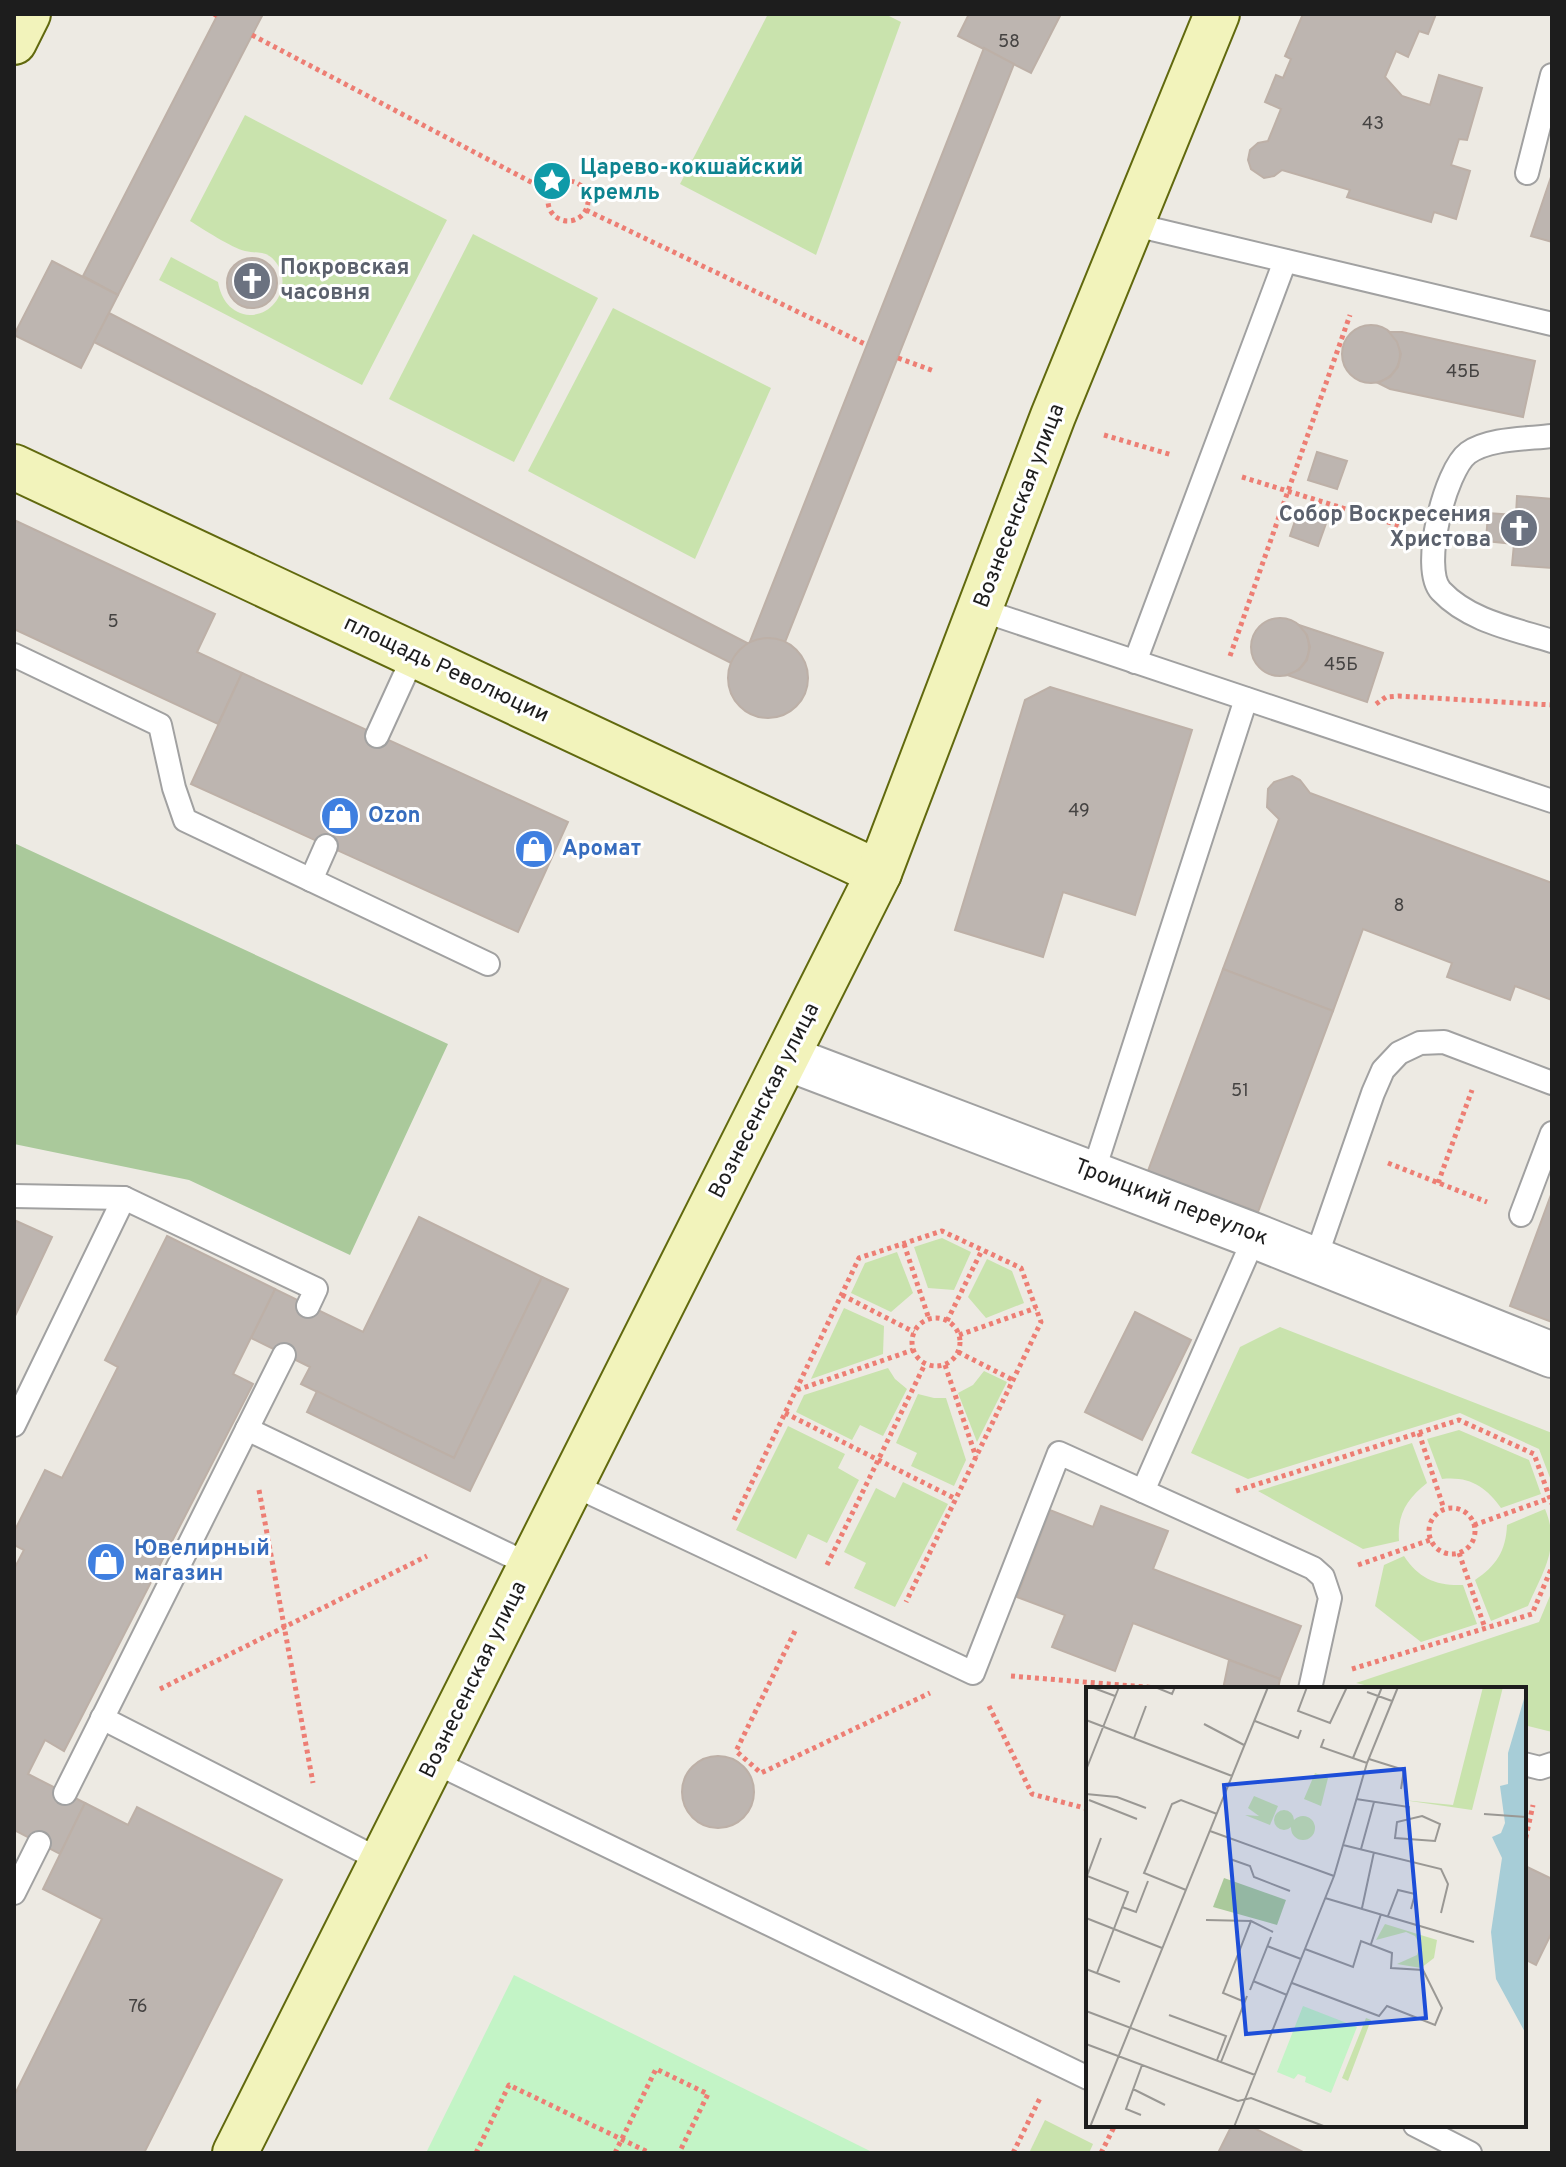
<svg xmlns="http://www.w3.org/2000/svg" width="1566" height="2167" font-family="Overpass,sans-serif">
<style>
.grass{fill:#c9e3ad}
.forest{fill:#aac99b}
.park{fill:#c3f4c6}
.building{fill:#bdb5b0;stroke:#bdb0a7;stroke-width:2}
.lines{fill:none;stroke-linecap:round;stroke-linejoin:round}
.lane-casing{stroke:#a1a1a1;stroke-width:26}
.street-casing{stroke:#a1a1a1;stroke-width:48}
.secondary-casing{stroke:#61690e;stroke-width:48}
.path{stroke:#ed7e74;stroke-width:5;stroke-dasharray:4 4;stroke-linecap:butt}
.lane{stroke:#fff;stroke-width:22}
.street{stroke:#fff;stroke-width:44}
.secondary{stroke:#f2f3bb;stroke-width:44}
.labels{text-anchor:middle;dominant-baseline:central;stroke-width:6;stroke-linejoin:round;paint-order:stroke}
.number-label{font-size:18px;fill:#454342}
.culture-label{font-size:22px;font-weight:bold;fill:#0d838f;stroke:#fff;text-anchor:start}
.worship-label{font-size:22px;font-weight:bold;fill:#5b616d;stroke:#fff;text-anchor:start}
.street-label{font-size:22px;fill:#1d1d1d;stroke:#fff}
.shop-label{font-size:22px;font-weight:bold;fill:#366cbe;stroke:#fff;text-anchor:start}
.inset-road{fill:none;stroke:#9a9894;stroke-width:2}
.view{fill:#1d4ed8;fill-opacity:0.15;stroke:#1d4ed8;stroke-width:4}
.inset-edge{fill:none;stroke:#1d1d1d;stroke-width:4}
</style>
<rect width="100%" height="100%" fill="#edeae3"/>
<g class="grass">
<path d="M 768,14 L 885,14 L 901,22 L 816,255 L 680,184 Z"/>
<path d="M 245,115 L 447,220 L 362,385 L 159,280 L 171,257 L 218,282 C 221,299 231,314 250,315 C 278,315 293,280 274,260 C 265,250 257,254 245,251 C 232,248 203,229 190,221 Z"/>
<path d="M 473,234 L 598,298 L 514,462 L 389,399 Z"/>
<path d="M 613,308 L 771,388 L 695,559 L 528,471 Z"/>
<path d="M 942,1238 L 971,1252 L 954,1290 L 928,1288 L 914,1247 Z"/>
<path d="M 897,1252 L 913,1293 L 891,1312 L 851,1293 L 865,1263 Z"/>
<path d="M 987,1259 L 1012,1271 L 1024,1303 L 986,1318 L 968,1297 Z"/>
<path d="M 844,1308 L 884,1326 L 883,1354 L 811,1379 Z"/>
<path d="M 1280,1327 L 1552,1433 L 1552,1483 L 1539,1449 L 1460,1413 L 1248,1479 L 1191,1453 L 1240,1347 Z"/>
<path d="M 888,1368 L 895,1379 L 907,1389 L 883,1436 L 860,1425 L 852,1440 L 796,1412 L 804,1395 Z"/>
<path d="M 984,1371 L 1007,1382 L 977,1442 L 958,1393 L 973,1385 Z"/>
<path d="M 918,1394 L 934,1398 L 946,1398 L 966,1460 L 954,1486 L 911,1466 L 917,1453 L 896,1443 Z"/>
<path d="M 788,1426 L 845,1454 L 838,1468 L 859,1480 L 827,1543 L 808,1534 L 796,1559 L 736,1530 Z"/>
<path d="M 1459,1430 L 1529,1460 L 1541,1494 L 1501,1508 C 1486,1487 1470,1476 1442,1479 L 1427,1439 Z"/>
<path d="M 1412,1443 L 1427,1483 C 1407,1499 1397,1514 1399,1541 L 1363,1549 L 1258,1491 Z"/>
<path d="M 903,1482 L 948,1504 L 895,1607 L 854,1588 L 866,1563 L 844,1552 L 876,1488 L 895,1498 Z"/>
<path d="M 1545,1509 C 1561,1547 1543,1571 1528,1606 L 1491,1621 L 1475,1580 C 1496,1566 1506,1551 1507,1525 Z"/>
<path d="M 1404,1556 C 1419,1579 1437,1586 1463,1585 L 1477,1624 L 1421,1642 L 1375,1606 L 1384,1565 Z"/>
<path d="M 1552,1591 L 1552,1732 L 1524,1725 L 1524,1689 L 1381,1689 L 1356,1683 L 1539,1622 Z"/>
<path d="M 1045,2120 L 1093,2144 L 1089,2153 L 1029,2153 Z"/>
</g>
<path class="forest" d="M 14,843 L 448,1044 L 350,1255 L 189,1180 L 14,1144 Z"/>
<path class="park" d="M 514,1975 L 874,2153 L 426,2153 Z"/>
<g class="building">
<path d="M 218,14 L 263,14 L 118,295 L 83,276 Z"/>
<path d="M 969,14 L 1061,14 L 1031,73 L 958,36 Z"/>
<path d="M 1303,14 L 1436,14 L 1428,34 L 1419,31 L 1408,57 L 1396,51 L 1385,77 L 1402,96 L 1430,105 L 1439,75 L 1482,88 L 1467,140 L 1459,139 L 1451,165 L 1470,171 L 1456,219 L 1434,212 L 1431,222 L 1347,197 L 1350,190 L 1282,170 L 1274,176 L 1264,178 L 1251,169 L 1248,160 L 1250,150 L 1258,143 L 1268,141 L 1281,109 L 1265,102 L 1276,75 L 1283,78 L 1291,59 L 1285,56 Z"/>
<path d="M 984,48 L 1014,64 L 785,642 L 766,638 L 749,644 Z"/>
<path d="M 1552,174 L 1552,242 L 1531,236 Z"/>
<circle cx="252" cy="283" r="25"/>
<path d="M 52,261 L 118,295 L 81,368 L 14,335 Z"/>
<path d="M 109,313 L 749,644 L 739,651 L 731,663 L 94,342 Z"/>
<circle cx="1371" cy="354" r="29"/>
<path d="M 1389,332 L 1402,332 L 1535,361 L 1523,417 L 1390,389 L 1378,383 L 1390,377 L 1398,367 L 1401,354 L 1397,342 Z"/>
<path d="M 1317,452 L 1347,461 L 1337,489 L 1308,480 Z"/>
<path d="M 1517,496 L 1552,499 L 1552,568 L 1512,565 L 1514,544 L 1486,541 L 1488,513 L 1516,515 Z"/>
<path d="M 1299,509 L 1328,518 L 1318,546 L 1290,536 Z"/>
<path d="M 14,520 L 215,614 L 197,652 L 242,673 L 218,724 L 14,629 Z"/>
<circle cx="1280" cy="647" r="29"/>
<path d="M 1299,625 L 1383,653 L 1367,702 L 1287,675 L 1299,670 L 1307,660 L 1310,647 L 1307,635 Z"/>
<circle cx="768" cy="678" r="40"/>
<path d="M 242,673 L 568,822 L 518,932 L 191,784 Z"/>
<path d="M 1050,687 L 1192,730 L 1135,915 L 1063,892 L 1043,957 L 955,930 L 1025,700 Z"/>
<path d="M 1292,776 L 1300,780 L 1310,793 L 1552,883 L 1552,1000 L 1515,986 L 1510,1000 L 1447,977 L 1452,963 L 1363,929 L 1333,1011 L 1223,969 L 1279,819 L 1267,807 L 1268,789 L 1274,782 Z"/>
<path d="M 1223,969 L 1333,1011 L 1258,1212 L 1148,1171 Z"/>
<path d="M 1552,1192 L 1552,1322 L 1510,1306 Z"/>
<path d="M 419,1217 L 542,1277 L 454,1458 L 301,1384 L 310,1367 L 251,1338 L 275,1289 L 363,1332 Z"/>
<path d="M 14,1220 L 52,1237 L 14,1318 Z"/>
<path d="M 167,1236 L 275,1289 L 233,1374 L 253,1384 L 64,1751 L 45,1740 L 28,1774 L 85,1803 L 60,1854 L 14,1830 L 14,1569 L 24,1550 L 14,1545 L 14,1532 L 45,1470 L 62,1478 L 118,1367 L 105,1360 Z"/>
<path d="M 542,1277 L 568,1289 L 470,1491 L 307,1412 L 317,1391 L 454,1458 Z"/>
<path d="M 1135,1312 L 1191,1340 L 1142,1440 L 1085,1412 Z"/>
<path d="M 1101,1506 L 1168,1531 L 1153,1569 L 1301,1626 L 1280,1679 L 1133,1623 L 1115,1671 L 1052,1647 L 1065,1615 L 1017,1597 L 1050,1510 L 1093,1527 Z"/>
<path d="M 1229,1660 L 1280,1679 L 1278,1689 L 1223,1689 Z"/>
<circle cx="718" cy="1792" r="36"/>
<path d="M 85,1803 L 128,1825 L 137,1807 L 282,1880 L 144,2153 L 14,2153 L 14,2096 L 102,1919 L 43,1889 Z"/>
<path d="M 1525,1866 L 1552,1879 L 1552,1932 L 1536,1965 L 1524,1959 Z"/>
<path d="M 1232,2125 L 1248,2125 L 1305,2153 L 1218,2153 Z"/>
</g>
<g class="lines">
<defs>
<g id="lane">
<path d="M 1527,173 L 1552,75"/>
<path d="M 1131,224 L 1552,324"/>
<path d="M 1552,436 C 1527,439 1489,438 1468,453 C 1445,470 1420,569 1441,591 C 1469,621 1514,629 1552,641"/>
<path d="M 981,610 L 1552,801"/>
<path d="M 14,655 L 160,725 L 174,788 L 185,820 L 488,964"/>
<path d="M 1135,662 L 1285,261"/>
<path d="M 377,736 L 414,655"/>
<path d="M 311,880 L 326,846"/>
<path d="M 1093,1173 L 1246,699"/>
<path d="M 14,1196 L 124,1198"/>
<path d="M 1521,1215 L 1552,1133"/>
<path d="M 1315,1260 L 1373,1093 L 1383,1070 L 1399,1053 L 1420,1043 L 1444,1042 L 1552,1083"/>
<path d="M 14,1425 L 124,1198 L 316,1289 L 308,1306"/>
<path d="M 247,1429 L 530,1565"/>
<path d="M 571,1484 L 973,1673 L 1059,1453 L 1313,1568 L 1323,1577 L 1330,1598 L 1310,1689"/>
<path d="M 1143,1491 L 1255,1236"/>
<path d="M 102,1718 L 382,1861"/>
<path d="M 434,1762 L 1088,2078"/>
<path d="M 1524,1764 L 1540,1768 L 1552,1764"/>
<path d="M 65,1793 L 284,1355"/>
<path d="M 14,1893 L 39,1843"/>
<path d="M 1415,2125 L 1470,2153"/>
</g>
<path id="street" d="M 787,1058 L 1255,1236 L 1552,1355"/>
<g id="secondary">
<path d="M 14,42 L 28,14"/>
<path d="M 14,467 L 879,873"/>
<path d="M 235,2153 L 879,873 L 1053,416 L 1217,14"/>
</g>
</defs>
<use href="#lane" class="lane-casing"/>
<use href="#street" class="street-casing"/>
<use href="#secondary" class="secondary-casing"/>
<g class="path">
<path d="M 214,14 L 217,16"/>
<path d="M 252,35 L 550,192"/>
<circle cx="568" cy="201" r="20"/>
<path d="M 586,210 L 867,345"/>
<path d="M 898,358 L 934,371"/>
<path d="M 1104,435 L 1172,455"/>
<path d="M 1242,477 L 1401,526"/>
<path d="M 1230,656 L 1350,315"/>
<path d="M 1376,704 L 1386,697 L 1399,696 L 1552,705"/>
<path d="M 1388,1163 L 1487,1202"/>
<path d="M 1438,1183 L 1472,1090"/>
<path d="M 904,1244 L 929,1319"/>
<path d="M 842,1295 L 914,1332"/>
<circle cx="936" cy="1342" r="24"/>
<path d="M 947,1321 L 982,1250"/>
<path d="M 959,1335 L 1036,1308"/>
<path d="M 958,1352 L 1013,1380"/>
<path d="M 945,1365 L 976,1457"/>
<path d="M 797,1390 L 913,1350"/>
<path d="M 785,1413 L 956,1499"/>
<path d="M 1419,1433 L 1444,1509"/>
<path d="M 259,1490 L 313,1783"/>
<path d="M 1236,1491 L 1459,1420 L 1534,1454 L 1552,1504"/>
<circle cx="1452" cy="1531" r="23"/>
<path d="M 734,1520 L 859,1258 L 942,1231 L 1021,1268 L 1041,1322 L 906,1602"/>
<path d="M 1474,1525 L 1550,1498"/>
<path d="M 1459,1553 L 1485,1628"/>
<path d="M 827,1565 L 925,1364"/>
<path d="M 1358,1565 L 1430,1540"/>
<path d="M 795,1631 L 736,1751 L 761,1773 L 930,1693"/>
<path d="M 1352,1669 L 1532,1614 L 1552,1567"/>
<path d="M 1011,1676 L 1170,1689"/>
<path d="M 160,1689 L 427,1556"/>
<path d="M 989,1706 L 1032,1794 L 1088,1809"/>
<path d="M 1524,1846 L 1533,1805"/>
<path d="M 476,2153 L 509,2085 L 650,2153"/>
<path d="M 615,2153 L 656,2069 L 708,2094 L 679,2153"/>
<path d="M 1013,2153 L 1041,2096"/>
<path d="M 1101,2153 L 1115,2125"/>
</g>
<use href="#lane" class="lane"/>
<use href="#street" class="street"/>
<use href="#secondary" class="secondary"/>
</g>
<defs>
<symbol id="sight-disc" viewBox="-11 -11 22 22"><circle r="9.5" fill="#0f9aa8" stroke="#fff"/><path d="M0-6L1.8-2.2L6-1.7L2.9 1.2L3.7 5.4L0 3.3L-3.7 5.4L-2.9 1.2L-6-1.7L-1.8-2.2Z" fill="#fff"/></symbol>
<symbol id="church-disc" viewBox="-11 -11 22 22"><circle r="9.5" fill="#6b7280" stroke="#fff"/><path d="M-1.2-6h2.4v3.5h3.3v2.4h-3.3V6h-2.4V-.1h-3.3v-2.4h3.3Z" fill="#fff"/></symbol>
<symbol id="shop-disc" viewBox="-11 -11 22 22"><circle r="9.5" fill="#3f7fe0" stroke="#fff"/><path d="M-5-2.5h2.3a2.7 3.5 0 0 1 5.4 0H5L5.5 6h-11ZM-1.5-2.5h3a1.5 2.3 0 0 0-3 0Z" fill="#fff"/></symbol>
</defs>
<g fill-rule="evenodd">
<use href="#sight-disc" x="530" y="159" width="44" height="44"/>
<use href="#church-disc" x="230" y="259" width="44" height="44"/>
<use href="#church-disc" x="1497" y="506" width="44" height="44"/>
<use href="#shop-disc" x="318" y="794" width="44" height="44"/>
<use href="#shop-disc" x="512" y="827" width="44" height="44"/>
<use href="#shop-disc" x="84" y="1540" width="44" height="44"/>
</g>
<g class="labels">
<g class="number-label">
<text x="1009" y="42">58</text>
<text x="1373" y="124">43</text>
<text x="1463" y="372">45Б</text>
<text x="113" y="622">5</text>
<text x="1341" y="665">45Б</text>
<text x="1079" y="811">49</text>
<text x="1399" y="906">8</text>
<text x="1240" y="1091">51</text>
<text x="138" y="2007">76</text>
</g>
<g class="culture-label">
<text x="580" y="168">Царево-кокшайский<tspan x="580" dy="25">кремль</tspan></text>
</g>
<g class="worship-label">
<text x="280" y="268">Покровская<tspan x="280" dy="25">часовня</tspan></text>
<text x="1491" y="515" text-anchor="end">Собор Воскресения<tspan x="1491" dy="25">Христова</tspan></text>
</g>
<g class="street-label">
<text transform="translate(1020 506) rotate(-69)">Вознесенская улица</text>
<text transform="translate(446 670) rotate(25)">площадь Революции</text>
<text transform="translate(765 1101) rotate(-63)">Вознесенская улица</text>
<text transform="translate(1171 1203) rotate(21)">Троицкий переулок</text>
<text transform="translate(474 1680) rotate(-64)">Вознесенская улица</text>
</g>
<g class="shop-label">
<text x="368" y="816">Ozon</text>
<text x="562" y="849">Аромат</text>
<text x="134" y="1549">Ювелирный<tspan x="134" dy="25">магазин</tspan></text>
</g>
</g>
<g transform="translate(1086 1687)">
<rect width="440" height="440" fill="#edeae3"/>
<path d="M 397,0 L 417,0 L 386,123 L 317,113 L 367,118 ZM 229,86 L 242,91 L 235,119 L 218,112 ZM 168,109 L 192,119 L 184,138 L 159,128 L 173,129 L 162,121 ZM188 133a10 10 0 1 1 20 0a10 10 0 1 1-20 0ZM205 141a12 12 0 1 1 24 0a12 12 0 1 1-24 0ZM 299,237 L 351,253 L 348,271 L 335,281 L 311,277 L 331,268 L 334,259 L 329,249 L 320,245 L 290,253 ZM 280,331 L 285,333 L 262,394 L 256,391 Z" fill="#c9e3ad"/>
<path d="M 138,191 L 200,213 L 191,238 L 127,220 Z" fill="#aac99b"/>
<path d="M 217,319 L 271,340 L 245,406 L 219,395 L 220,390 L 212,387 L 208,392 L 191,385 Z" fill="#c3f4c6"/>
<path d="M 440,5 L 440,347 L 410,292 L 405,245 L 416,171 L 406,150 L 415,146 L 419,136 L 414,99 L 422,97 L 422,66 Z" fill="#a7cdd7"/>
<path class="inset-road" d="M 5,0 L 29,9M 69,0 L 86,7 L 89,0M 221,0 L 212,24 L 244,36 L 261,0M 281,5 L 306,14M 0,33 L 146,89M 169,34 L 212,51 L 215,43M 118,37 L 158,58M 48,51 L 60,19M 238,52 L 235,60 L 281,76M 267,71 L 296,0M 283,72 L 318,83 L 315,102M 0,83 L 33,0M 0,107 L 31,110 L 60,121M 270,112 L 323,120 L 322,132M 3,113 L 51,132M 398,127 L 440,130M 336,129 L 354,137 L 349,154 L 309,151 L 311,135 ZM 124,144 L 248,189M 257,158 L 355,182 L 362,197 L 355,226M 275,162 L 288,115M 144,172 L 164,179 L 168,190 L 204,204M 100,203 L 58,186 L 61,179 L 86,117 L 95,113 L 131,127M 239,211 L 388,255M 36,220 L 50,225 L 62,194M 276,221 L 288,165M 302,229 L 312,203 L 329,207 L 325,222M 0,231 L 76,261M 120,233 L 165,234M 285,257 L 295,227M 181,259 L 215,272M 0,282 L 34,295M 11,286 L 42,205 L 1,189 L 15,151M 167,294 L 201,308M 206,296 L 293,329 L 301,319 L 349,338 L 356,321 L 337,283 L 305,281 L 306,266 L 275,254 L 267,280 L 219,262M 164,303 L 185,250M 159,315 L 137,306 L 165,234 L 187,245M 0,324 L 169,388M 83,328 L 140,349 L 131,373M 0,357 L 152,414 L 165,411 L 240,440M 135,375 L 161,309M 47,402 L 79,418M 55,428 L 40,422 L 56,378M 4,440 L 182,0M 148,440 L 248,189 L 281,76 L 312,0"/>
<path class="view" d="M 318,82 L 340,331 L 160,347 L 138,98 Z"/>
<rect width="440" height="440" class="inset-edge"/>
</g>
<rect width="1566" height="2167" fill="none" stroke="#1d1d1d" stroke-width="32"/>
</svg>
